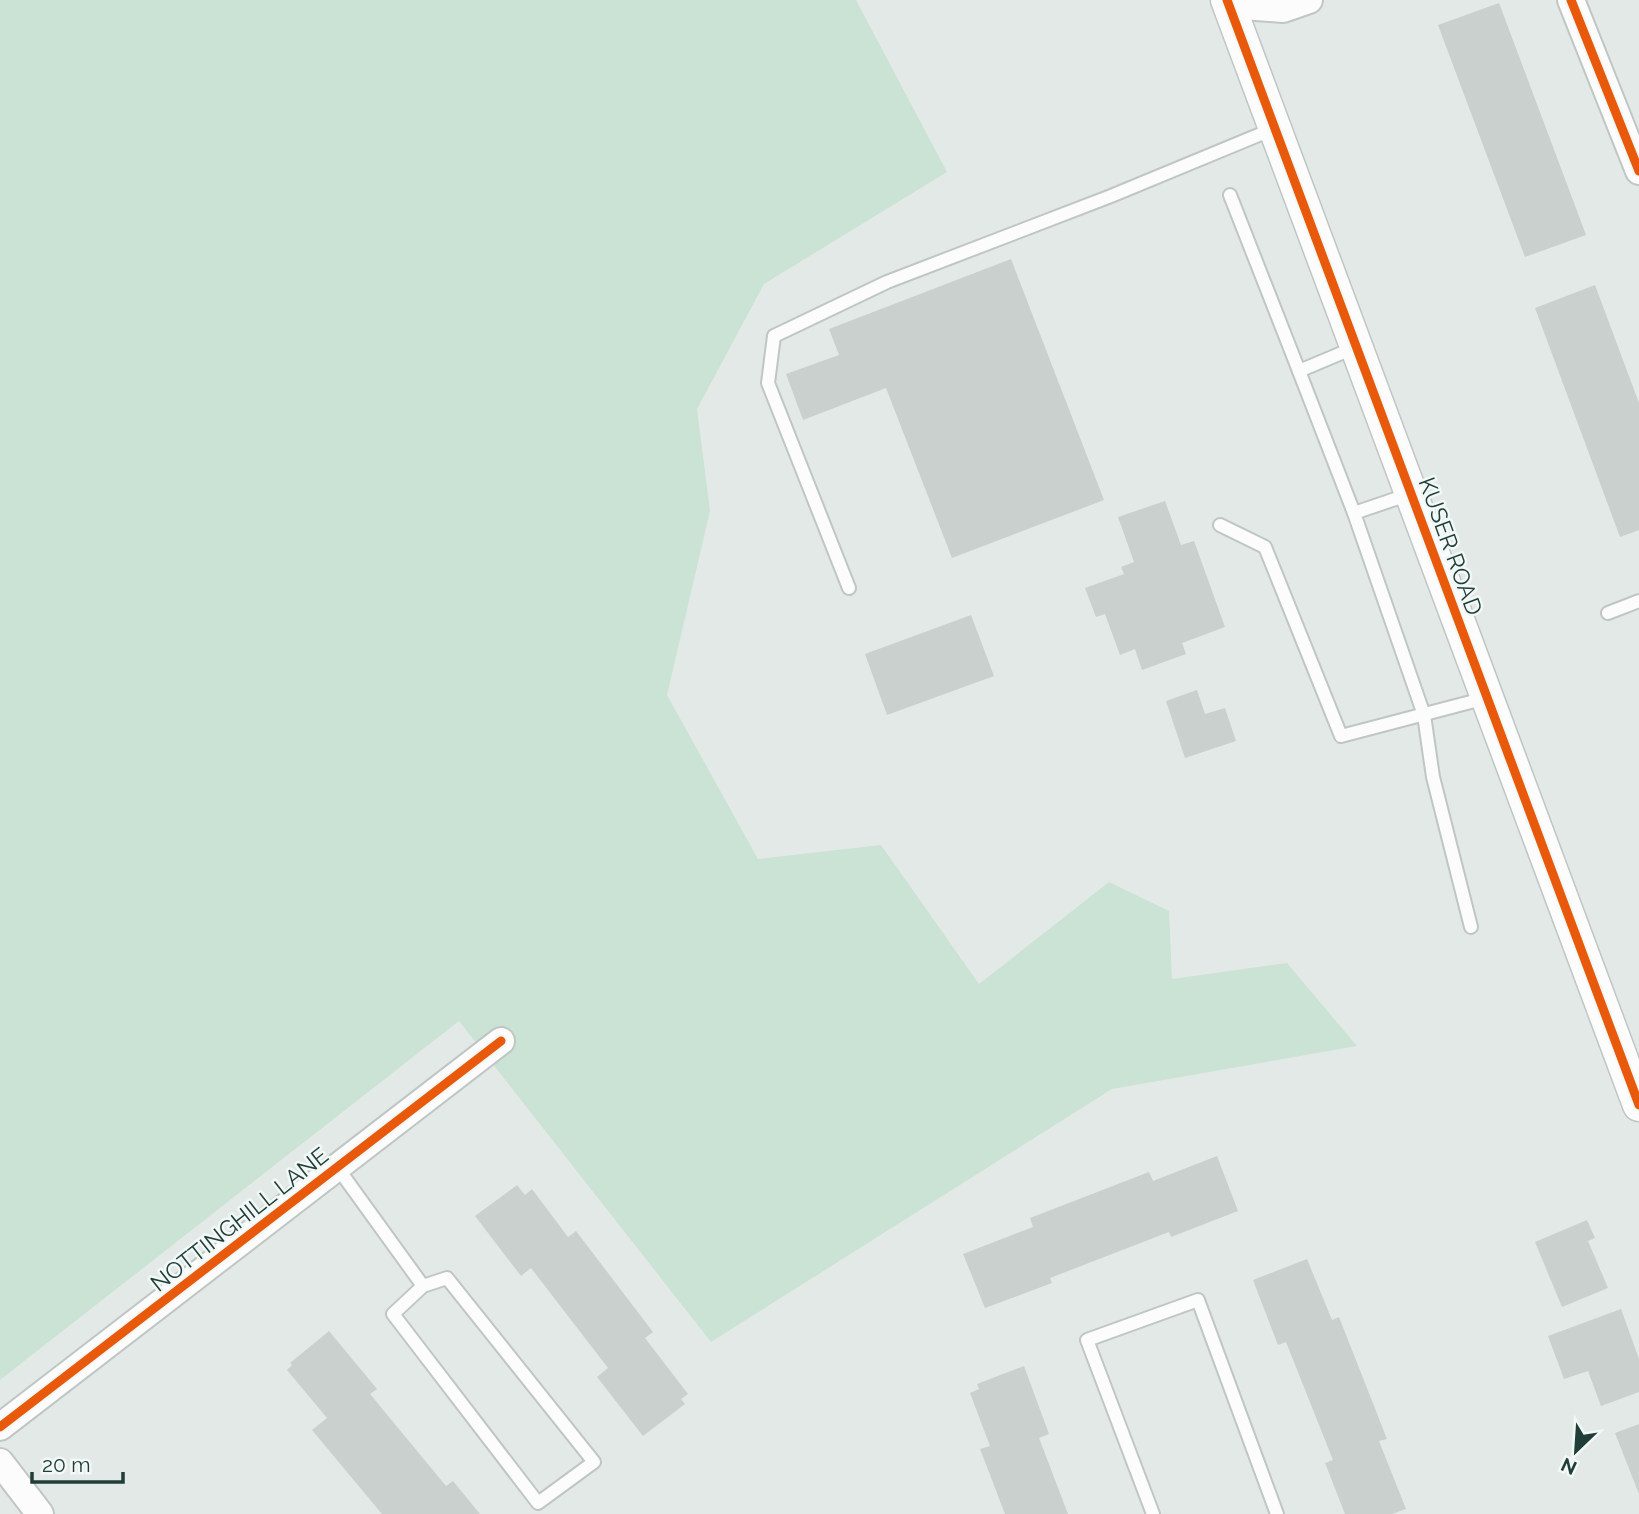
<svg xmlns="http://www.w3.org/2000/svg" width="1639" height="1514" font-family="Raleway,sans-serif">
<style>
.green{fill:#cbe3d4}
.building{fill:#cad0ce}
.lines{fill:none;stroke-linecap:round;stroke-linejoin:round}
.service-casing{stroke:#c0c6c4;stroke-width:16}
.minor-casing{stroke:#c0c6c4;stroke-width:30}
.tertiary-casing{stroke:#c0c6c4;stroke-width:35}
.service{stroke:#fbfcfb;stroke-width:12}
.minor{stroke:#fbfcfb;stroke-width:26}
.tertiary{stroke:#fbfcfb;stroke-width:32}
.cycleway-casing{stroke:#f1f8f5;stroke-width:13}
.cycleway{stroke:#e8590c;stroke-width:9}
.labels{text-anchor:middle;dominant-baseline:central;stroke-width:5;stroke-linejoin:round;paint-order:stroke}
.street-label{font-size:23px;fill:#203d38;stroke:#f1f8f5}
</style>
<rect width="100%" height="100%" fill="#e3e9e7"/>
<path class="green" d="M 0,0 L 856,0 L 947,172 L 764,284 L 697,409 L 710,511 L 667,695 L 758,859 L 881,845 L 979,984 L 1109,882 L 1169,911 L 1172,979 L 1287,963 L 1357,1046 L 1112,1089 L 711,1342 L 459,1021 L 0,1380 Z"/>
<g class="building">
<path d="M 1499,3 L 1586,235 L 1525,257 L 1438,25 Z"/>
<path d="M 1011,259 L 1104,500 L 952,558 L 886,388 L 803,420 L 786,374 L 839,355 L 829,329 Z"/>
<path d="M 1595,285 L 1639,403 L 1639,530 L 1620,537 L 1535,308 Z"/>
<path d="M 1165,501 L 1181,545 L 1194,541 L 1225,627 L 1182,643 L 1186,654 L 1142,670 L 1135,649 L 1120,655 L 1105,614 L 1096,617 L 1085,588 L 1124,574 L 1121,567 L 1134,562 L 1118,517 Z"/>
<path d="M 971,615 L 994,676 L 887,715 L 865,654 Z"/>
<path d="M 1197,690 L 1205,714 L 1225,708 L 1236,741 L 1185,758 L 1166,701 Z"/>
<path d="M 1217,1156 L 1238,1211 L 1171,1237 L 1169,1232 L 1050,1278 L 1052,1283 L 985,1308 L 963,1254 L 1033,1227 L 1030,1218 L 1149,1172 L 1153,1181 Z"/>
<path d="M 517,1185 L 525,1195 L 532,1189 L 568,1237 L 576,1231 L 653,1332 L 645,1338 L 688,1394 L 681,1399 L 685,1404 L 643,1436 L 597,1377 L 608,1368 L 531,1268 L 521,1276 L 475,1216 Z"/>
<path d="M 1587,1220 L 1595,1238 L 1588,1241 L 1608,1288 L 1562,1307 L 1535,1242 Z"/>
<path d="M 1307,1259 L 1332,1320 L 1339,1317 L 1387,1439 L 1379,1441 L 1406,1509 L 1392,1514 L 1345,1514 L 1325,1463 L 1333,1460 L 1286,1342 L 1278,1345 L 1253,1280 Z"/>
<path d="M 1621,1309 L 1639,1359 L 1639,1392 L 1601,1406 L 1588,1371 L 1564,1379 L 1548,1336 Z"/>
<path d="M 329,1331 L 377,1389 L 370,1394 L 446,1486 L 453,1481 L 480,1514 L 382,1514 L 312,1430 L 327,1418 L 287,1370 L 292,1365 L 290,1363 Z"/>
<path d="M 1024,1366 L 1049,1434 L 1039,1438 L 1068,1514 L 1005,1514 L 980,1449 L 990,1446 L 970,1393 L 979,1389 L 977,1384 Z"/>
<path d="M 1639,1424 L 1639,1494 L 1615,1433 Z"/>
</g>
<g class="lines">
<defs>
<g id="service">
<path d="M 1230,195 L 1299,371"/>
<path d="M 1410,494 L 1354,513 L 1424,715 L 1433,777 L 1471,927"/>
<path d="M 1354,513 L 1299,371 L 1356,347"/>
<path d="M 1220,525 L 1265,547 L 1341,736 L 1486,698"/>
<path d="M 849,588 L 768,383 L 774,336 L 887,282 L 1111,196 L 1273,129"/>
<path d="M 1608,613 L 1639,601"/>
<path d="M 337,1167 L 423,1286 L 393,1314 L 538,1503 L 594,1462 L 447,1278 L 423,1286"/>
<path d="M 1153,1514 L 1087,1340 L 1198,1300 L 1277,1514"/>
</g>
<g id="minor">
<path d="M 1571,0 L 1639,171"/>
<path d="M 1229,5 L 1283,9 L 1309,0"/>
<path d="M 0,1427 L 501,1041"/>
<path d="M 0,1462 L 40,1514"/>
</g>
<path id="tertiary" d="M 1227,0 L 1639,1105"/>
</defs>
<use href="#service" class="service-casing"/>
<use href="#minor" class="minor-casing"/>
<use href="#tertiary" class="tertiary-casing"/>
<use href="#service" class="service"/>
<use href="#minor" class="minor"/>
<use href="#tertiary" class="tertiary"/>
<defs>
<g id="cycleway">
<path d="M 1227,0 L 1639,1105"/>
<path d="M 1571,0 L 1639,171"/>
<path d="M 0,1427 L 501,1041"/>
</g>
</defs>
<use href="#cycleway" class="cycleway-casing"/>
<use href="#cycleway" class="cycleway"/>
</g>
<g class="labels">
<g class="street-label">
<text transform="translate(1451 546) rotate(70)">KUSER ROAD</text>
<text transform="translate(239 1219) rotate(-38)">NOTTINGHILL LANE</text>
</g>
</g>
<g transform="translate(1576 1451) rotate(205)" stroke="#f1f8f5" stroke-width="5" paint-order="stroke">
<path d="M0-5L12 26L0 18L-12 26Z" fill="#203d38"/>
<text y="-10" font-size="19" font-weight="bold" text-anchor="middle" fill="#203d38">N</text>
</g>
<path d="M32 1472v10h91v-10" fill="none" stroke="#203d38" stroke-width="3.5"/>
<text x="42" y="1472" font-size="21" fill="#203d38" stroke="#f1f8f5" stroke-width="5" paint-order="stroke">20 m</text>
</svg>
